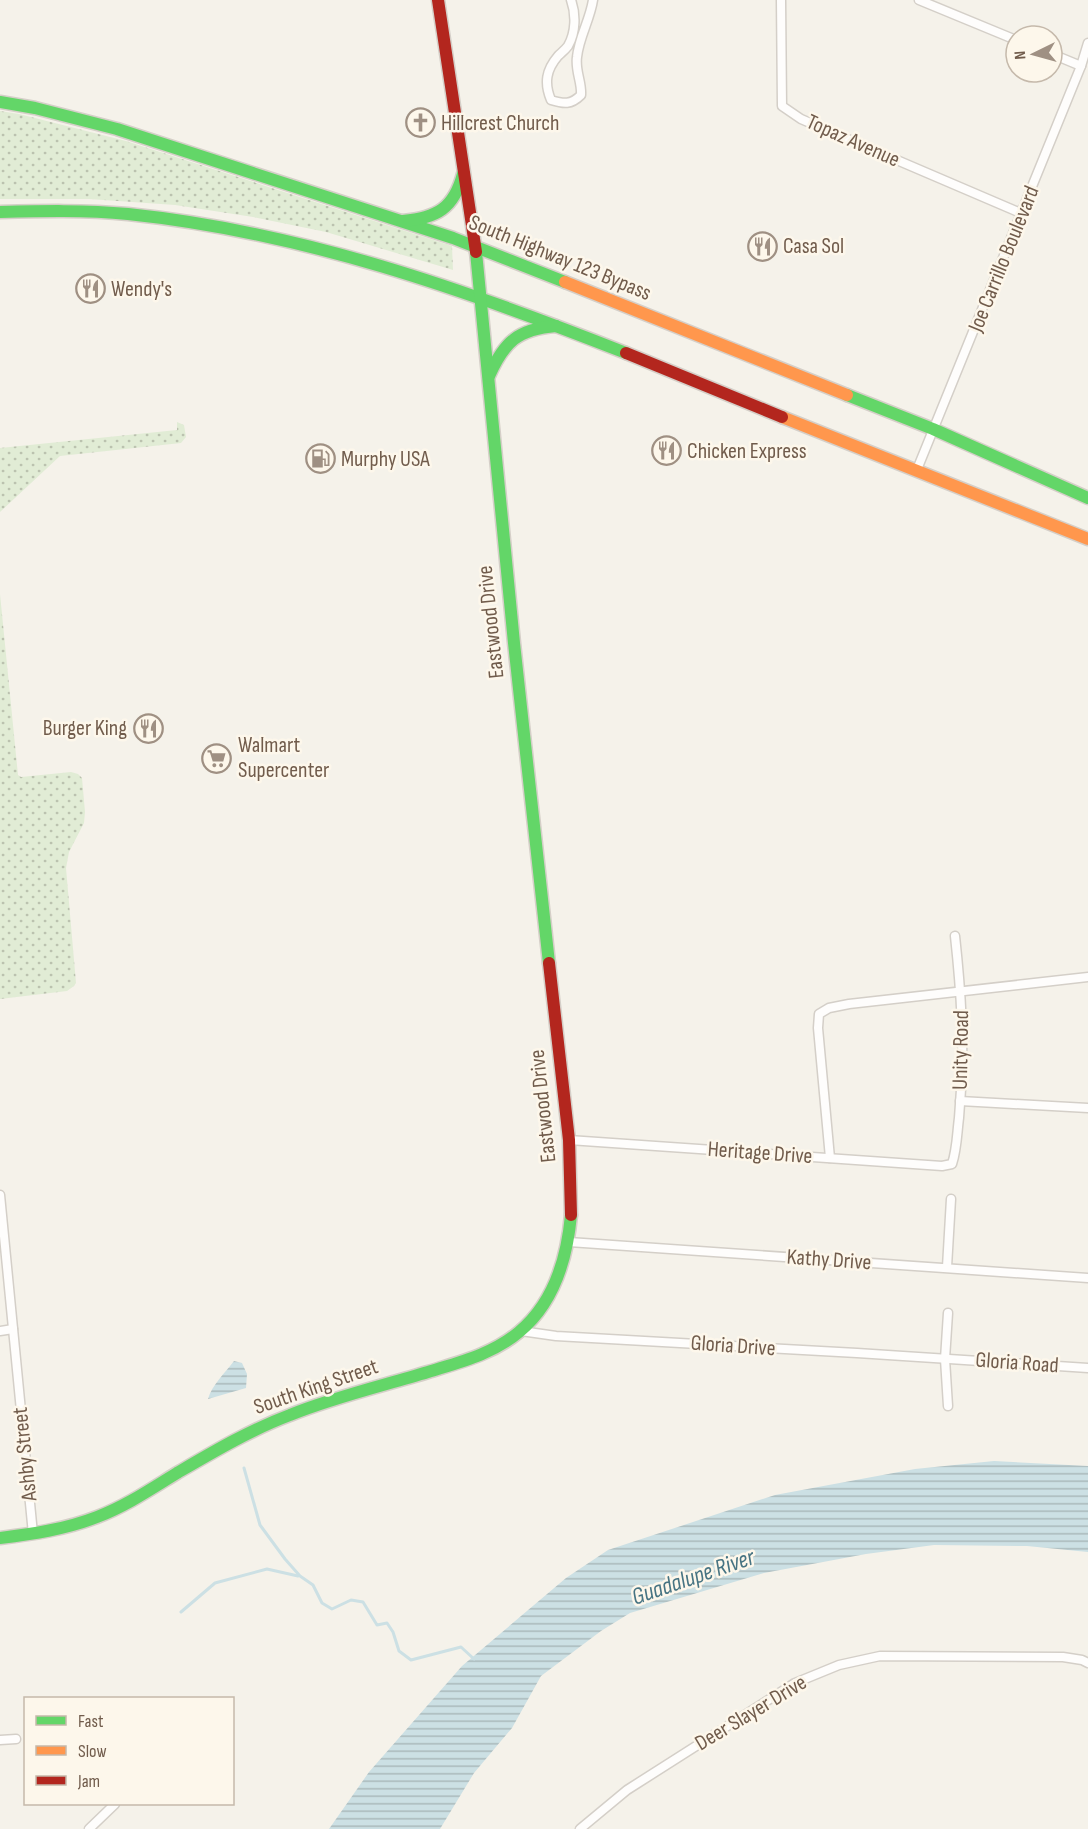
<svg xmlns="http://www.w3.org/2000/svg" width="1088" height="1829" font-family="'Sofia Sans Condensed',sans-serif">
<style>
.grass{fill:url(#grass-dots)}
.water{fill:url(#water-rules)}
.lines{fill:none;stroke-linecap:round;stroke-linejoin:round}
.stream{stroke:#cce0e4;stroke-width:3}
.street-casing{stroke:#d4cfc8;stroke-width:11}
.fast-casing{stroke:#d5cfc8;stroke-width:15}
.slow-casing{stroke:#d5cfc8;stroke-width:15}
.jam-casing{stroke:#d5cfc8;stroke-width:15}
.street{stroke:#fefdfc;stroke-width:8}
.fast{stroke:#63d668;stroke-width:12}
.slow{stroke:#ff974d;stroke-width:12}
.jam{stroke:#b3261e;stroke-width:12}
.labels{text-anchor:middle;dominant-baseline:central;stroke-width:5;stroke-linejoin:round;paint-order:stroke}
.poi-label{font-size:22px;fill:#715c4c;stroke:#fdf7eb;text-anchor:start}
.street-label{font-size:22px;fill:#715c4c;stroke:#fdf7eb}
.water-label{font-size:24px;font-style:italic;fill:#477483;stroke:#fdf7eb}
</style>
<defs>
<pattern id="grass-dots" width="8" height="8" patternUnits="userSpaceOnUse" patternTransform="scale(1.5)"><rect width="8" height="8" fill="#e1ecd5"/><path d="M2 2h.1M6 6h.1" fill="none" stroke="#bbc2af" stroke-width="1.8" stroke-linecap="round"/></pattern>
<pattern id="water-rules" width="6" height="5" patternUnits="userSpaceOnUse" patternTransform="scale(1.5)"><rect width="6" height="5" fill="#cce0e4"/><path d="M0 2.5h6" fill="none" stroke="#aab9bb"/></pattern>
</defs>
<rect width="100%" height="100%" fill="#f5f2ea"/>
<g class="grass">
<path d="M 0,111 L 19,114 L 126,141 L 452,246 L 453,270 L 326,232 L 253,217 L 175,205 L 89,199 L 0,199 Z"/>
<path d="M 177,422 L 184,425 L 186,437 L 181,443 L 60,456 L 0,512 L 0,448 L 177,430 Z"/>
<path d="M 0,594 L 18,775 L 21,777 L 71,772 L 78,774 L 82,778 L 85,812 L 84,823 L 69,852 L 66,868 L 76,983 L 74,986 L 67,991 L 0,999 Z"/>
</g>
<g class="water">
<path d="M 234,1361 L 242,1363 L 247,1374 L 246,1388 L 208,1399 C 212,1385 225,1373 234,1361 Z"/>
<path d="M 994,1461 L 1088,1466 L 1088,1552 L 1027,1546 L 934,1545 L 866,1554 L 764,1573 L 630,1613 L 601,1631 L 541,1676 L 512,1728 L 474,1773 L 440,1829 L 329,1829 L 369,1772 L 462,1666 L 566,1578 L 608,1550 L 775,1495 L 915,1469 Z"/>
</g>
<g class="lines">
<g class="stream">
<path d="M 244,1468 L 260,1525 L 285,1559 L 300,1576 L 313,1585 L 322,1603 L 332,1609 L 351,1600 L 363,1602 L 377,1625 L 387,1623 L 393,1632 L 399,1651 L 411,1660 L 461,1647 L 474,1659"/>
<path d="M 181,1612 L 215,1583 L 267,1569 L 298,1576"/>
</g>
<defs>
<g id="street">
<path d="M 571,0 C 576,14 576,32 568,46 C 565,50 561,53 558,56 C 546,70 544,83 551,100 C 564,104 571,105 581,95 C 582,82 575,71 577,57 C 579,37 590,20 593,0"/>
<path d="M 781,0 L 782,106 L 801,119 L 1023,214"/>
<path d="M 919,0 L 1016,40"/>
<path d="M 1052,54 L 1081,66"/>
<path d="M 916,472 L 1081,66 L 1088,43"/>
<path d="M 960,1101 L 1088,1108"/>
<path d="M 569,1140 L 942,1166 L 952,1164 C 957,1149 957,1133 959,1118 C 965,1054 962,1000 955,936"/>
<path d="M 830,1158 L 818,1028 L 819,1014 L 829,1008 L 849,1004 L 1088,977"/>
<path d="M 0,1195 L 33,1534"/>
<path d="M 569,1242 L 1088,1278"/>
<path d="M 947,1267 L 951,1199"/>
<path d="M 948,1313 L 945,1359 L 948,1406"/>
<path d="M 0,1331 L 13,1329"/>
<path d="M 521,1331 L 556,1336 L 857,1353 L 1088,1368"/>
<path d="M 0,1740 L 16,1739"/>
<path d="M 89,1829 L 115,1804"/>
<path d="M 580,1829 L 627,1790 L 795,1683 L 839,1665 L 880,1656 L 1063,1657 L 1082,1660 L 1088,1663"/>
</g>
<g id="fast">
<path d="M 0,102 L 35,108 L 117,129 L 453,238 L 565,282"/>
<path d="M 0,212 C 42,211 85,210 128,214 C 302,232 464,289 626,353"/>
<path d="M 403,221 C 437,218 454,208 463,174"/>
<path d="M 476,252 L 514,643 L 549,963"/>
<path d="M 489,376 C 504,342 518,329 556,326"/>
<path d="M 847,395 L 933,429 L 1088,498"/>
<path d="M 0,1538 C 33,1534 66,1529 97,1517 C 126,1506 151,1489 177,1473 C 213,1452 250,1430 290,1415 C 334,1397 382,1386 428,1372 C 460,1362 493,1354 519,1332 C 554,1303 567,1259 571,1215"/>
</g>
<g id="slow">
<path d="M 565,282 L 847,395"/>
<path d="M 782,417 L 1088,539"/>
</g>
<g id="jam">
<path d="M 438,0 L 476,252"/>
<path d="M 626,353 L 782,417"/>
<path d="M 549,963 L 569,1140 L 571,1215"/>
</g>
</defs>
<use href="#street" class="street-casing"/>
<use href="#fast" class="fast-casing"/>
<use href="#slow" class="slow-casing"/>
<use href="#jam" class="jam-casing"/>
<use href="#street" class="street"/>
<use href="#fast" class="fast"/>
<use href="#slow" class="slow"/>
<use href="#jam" class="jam"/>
</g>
<defs>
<symbol id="church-ring" viewBox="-11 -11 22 22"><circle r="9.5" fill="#fdf7eb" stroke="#9f9083" stroke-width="1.5"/><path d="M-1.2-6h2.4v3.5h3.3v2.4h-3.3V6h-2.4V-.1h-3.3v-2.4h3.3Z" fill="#9f9083"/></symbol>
<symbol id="restaurant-ring" viewBox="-11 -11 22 22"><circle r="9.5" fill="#fdf7eb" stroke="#9f9083" stroke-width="1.5"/><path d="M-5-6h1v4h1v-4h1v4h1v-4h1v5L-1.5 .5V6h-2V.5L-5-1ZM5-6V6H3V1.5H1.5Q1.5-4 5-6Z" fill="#9f9083"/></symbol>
<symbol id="fuel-ring" viewBox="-11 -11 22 22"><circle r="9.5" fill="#fdf7eb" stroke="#9f9083" stroke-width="1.5"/><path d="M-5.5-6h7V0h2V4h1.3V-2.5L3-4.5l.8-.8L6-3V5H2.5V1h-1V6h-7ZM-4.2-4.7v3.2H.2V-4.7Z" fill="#9f9083"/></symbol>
<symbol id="supermarket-ring" viewBox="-11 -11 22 22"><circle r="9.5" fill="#fdf7eb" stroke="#9f9083" stroke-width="1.5"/><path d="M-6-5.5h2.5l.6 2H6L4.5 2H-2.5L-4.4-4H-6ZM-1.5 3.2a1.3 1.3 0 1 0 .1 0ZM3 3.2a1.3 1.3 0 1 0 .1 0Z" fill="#9f9083"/></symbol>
</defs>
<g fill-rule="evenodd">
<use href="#church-ring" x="404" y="106" width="33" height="33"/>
<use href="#restaurant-ring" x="746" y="230" width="33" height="33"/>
<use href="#restaurant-ring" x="74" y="272" width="33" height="33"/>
<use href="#restaurant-ring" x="650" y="434" width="33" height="33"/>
<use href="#fuel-ring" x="304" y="442" width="33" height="33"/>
<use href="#restaurant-ring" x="132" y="712" width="33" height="33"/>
<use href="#supermarket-ring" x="200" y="742" width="33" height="33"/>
</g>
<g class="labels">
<g class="poi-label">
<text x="441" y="123">Hillcrest Church</text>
<text x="783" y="246">Casa Sol</text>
<text x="111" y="289">Wendy's</text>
<text x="687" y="451">Chicken Express</text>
<text x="341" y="459">Murphy USA</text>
<text x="127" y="728" text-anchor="end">Burger King</text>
<text x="238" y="745">Walmart<tspan x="238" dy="25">Supercenter</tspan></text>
</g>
<g class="street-label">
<text transform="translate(853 141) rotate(24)">Topaz Avenue</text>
<text transform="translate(560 258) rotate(22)">South Highway 123 Bypass</text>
<text transform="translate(1004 259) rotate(-68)">Joe Carrillo Boulevard</text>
<text transform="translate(491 622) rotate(-96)">Eastwood Drive</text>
<text transform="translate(961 1050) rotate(-89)">Unity Road</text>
<text transform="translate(543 1106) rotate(-96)">Eastwood Drive</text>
<text transform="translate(760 1153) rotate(4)">Heritage Drive</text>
<text transform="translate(829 1260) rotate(4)">Kathy Drive</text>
<text transform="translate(733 1346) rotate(4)">Gloria Drive</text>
<text transform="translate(1017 1363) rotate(4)">Gloria Road</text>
<text transform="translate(316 1387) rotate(-19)">South King Street</text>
<text transform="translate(25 1454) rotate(-96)">Ashby Street</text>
<text transform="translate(751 1713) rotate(-31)">Deer Slayer Drive</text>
</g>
<g class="water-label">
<text transform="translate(693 1577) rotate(-19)">Guadalupe River</text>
</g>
</g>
<rect x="24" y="1697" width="210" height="108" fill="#fdf7eb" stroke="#c5b9ab" stroke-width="1.5"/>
<rect x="36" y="1716" width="30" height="9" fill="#63d668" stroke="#c5b9ab" stroke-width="1.5"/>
<text x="78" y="1727" font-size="18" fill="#715c4c">Fast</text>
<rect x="36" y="1746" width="30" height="9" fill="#ff974d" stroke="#c5b9ab" stroke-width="1.5"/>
<text x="78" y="1757" font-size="18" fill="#715c4c">Slow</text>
<rect x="36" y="1776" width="30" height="9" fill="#b3261e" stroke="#c5b9ab" stroke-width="1.5"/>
<text x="78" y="1787" font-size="18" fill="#715c4c">Jam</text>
<g transform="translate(1034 54) rotate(265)"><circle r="28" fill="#fdf7eb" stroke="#c5b9ab" stroke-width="1.5"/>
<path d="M0-4.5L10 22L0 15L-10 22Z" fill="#9f9083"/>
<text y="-9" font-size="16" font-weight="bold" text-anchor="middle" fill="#715c4c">N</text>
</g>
</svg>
